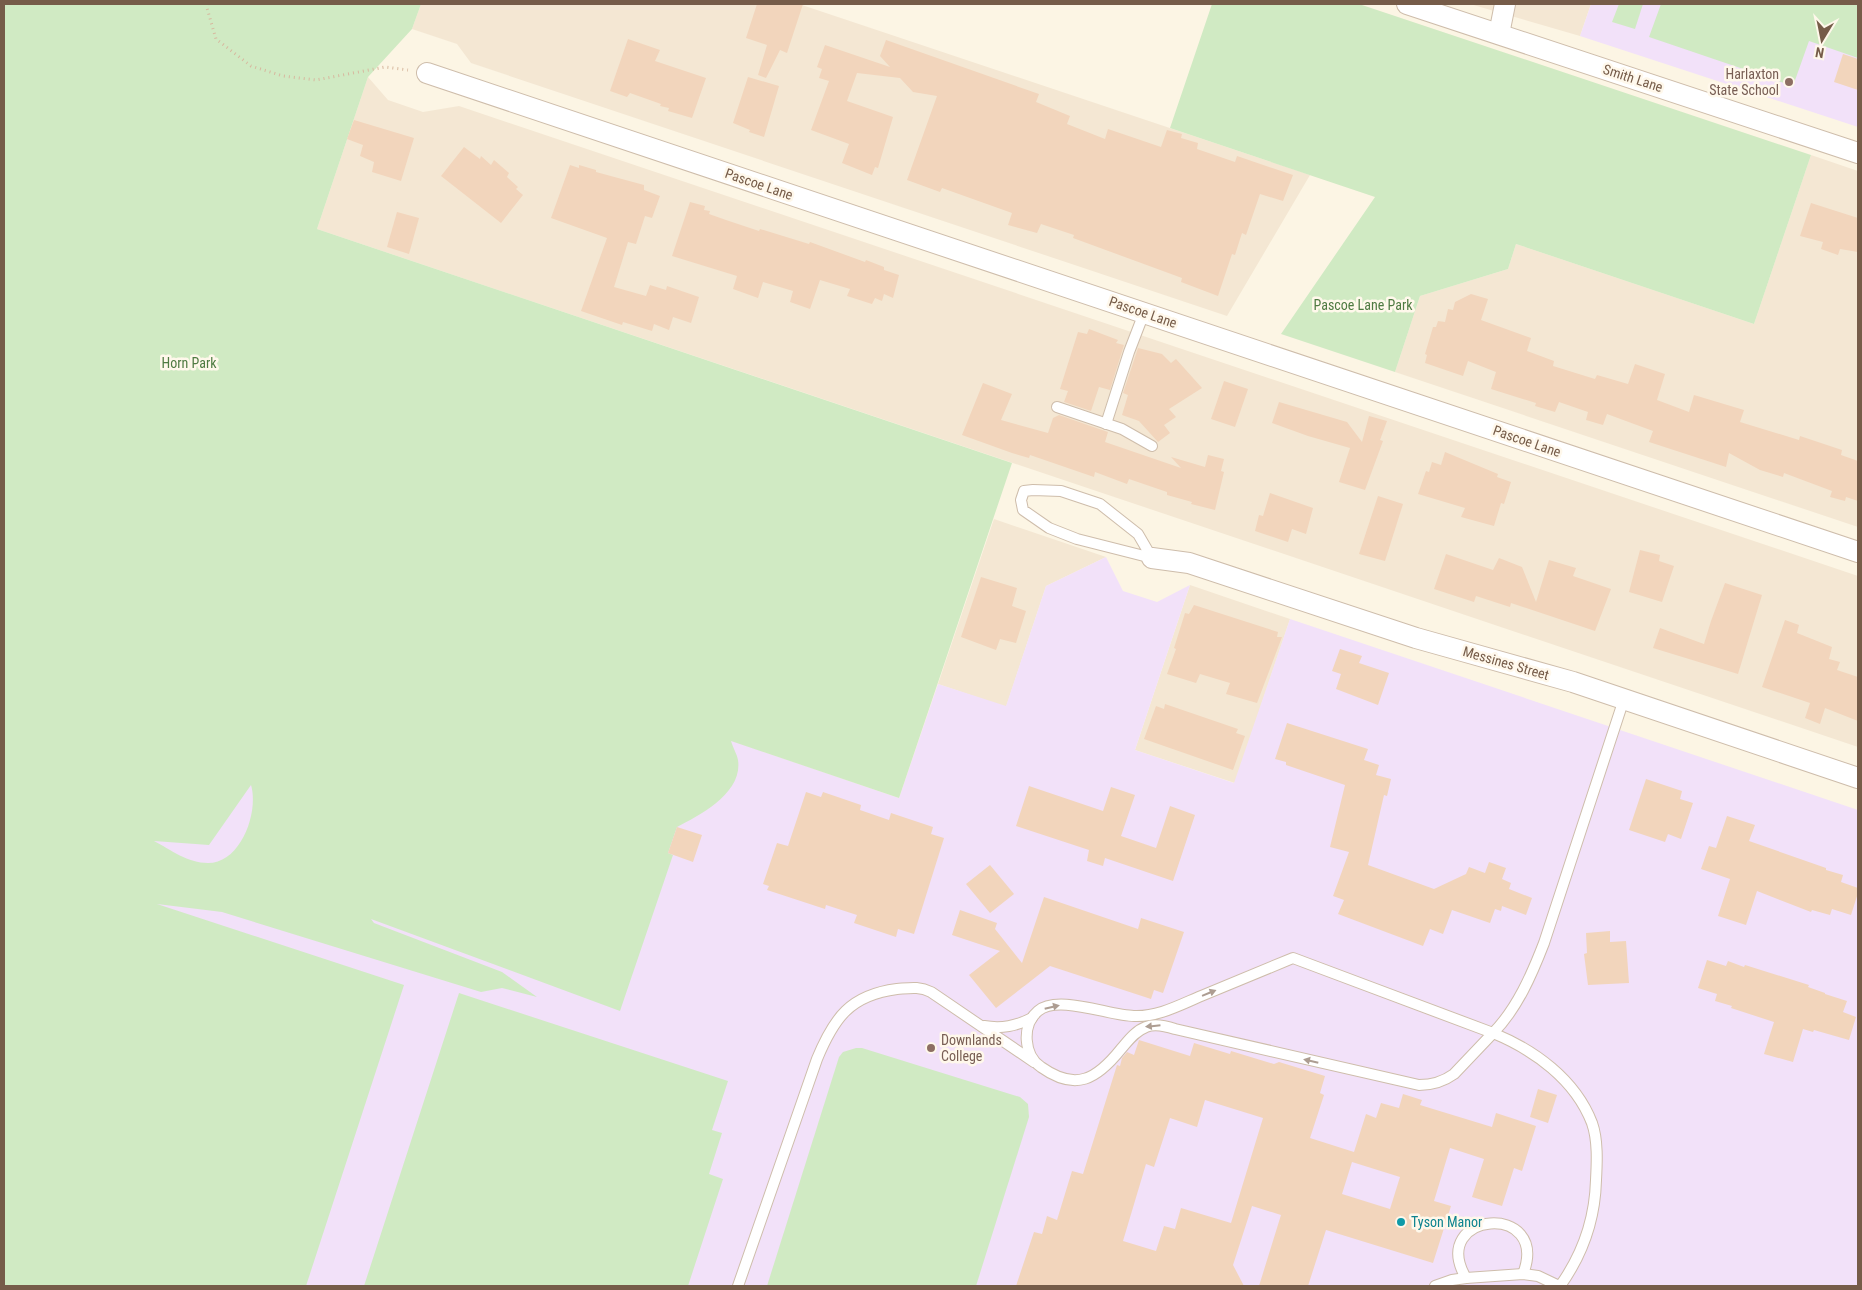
<svg xmlns="http://www.w3.org/2000/svg" width="1862" height="1290" font-family="'Roboto Condensed',sans-serif">
<style>
.residential{fill:#f4e7d3}
.education{fill:#f2e1f9}
.green{fill:#d0eac3;fill-rule:evenodd}
.building{fill:#f2d5bc;fill-rule:evenodd}
.lines{fill:none;stroke-linecap:round;stroke-linejoin:round}
.lane-casing{stroke:#cebdab;stroke-width:12}
.street-casing{stroke:#cebdab;stroke-width:22}
.path{stroke:#d7b89f;stroke-width:3;stroke-dasharray:1 4;stroke-linecap:butt}
.lane{stroke:#fff;stroke-width:10}
.street{stroke:#fff;stroke-width:20}
.oneway{fill:#ad9d92}
.education-dot{fill:#8d6e63;stroke:#fff8eb;stroke-width:2}
.culture-dot{fill:#0f9aa8;stroke:#fff8eb;stroke-width:2}
.labels{text-anchor:middle;dominant-baseline:central;stroke-width:5;stroke-linejoin:round;paint-order:stroke}
.education-label{font-size:14px;fill:#785e54;stroke:#fff8eb;text-anchor:end}
.street-label{font-size:14px;fill:#765c49;stroke:#fff8eb}
.park-label{font-size:14px;fill:#4f7b42;stroke:#fff8eb}
.culture-label{font-size:14px;fill:#0d838f;stroke:#fff8eb;text-anchor:start}
</style>
<rect width="100%" height="100%" fill="#fcf5e4"/>
<g class="residential">
<path d="M 421,4 L 799,4 L 1310,175 L 1227,316 L 471,63 L 457,44 L 412,29 Z"/>
<path d="M 1470,4 L 1591,4 L 1580,36 Z"/>
<path d="M 368,77 L 388,100 L 423,112 L 459,106 L 1858,576 L 1858,747 L 317,229 Z"/>
<path d="M 1811,155 L 1858,171 L 1858,527 L 1395,372 L 1420,296 L 1508,269 L 1516,244 L 1754,324 Z"/>
<path d="M 994,519 L 1106,557 L 1046,586 L 1006,707 L 938,684 Z"/>
<path d="M 1190,585 L 1290,619 L 1235,783 L 1135,750 Z"/>
</g>
<g class="education">
<path d="M 1591,4 L 1858,4 L 1858,127 L 1580,36 Z"/>
<path d="M 4,492 L 899,798 L 938,684 L 1006,706 L 1046,586 L 1106,557 L 1123,591 L 1157,602 L 1190,585 L 1135,750 L 1234,783 L 1290,619 L 1858,810 L 1858,1286 L 4,1286 Z"/>
</g>
<g class="green">
<path d="M 4,4 L 421,4 L 412,29 L 368,77 L 317,229 L 1012,463 L 899,798 L 731,741 C 733,748 737,754 738,760 C 743,793 700,815 677,827 L 668,853 L 673,855 L 620,1011 L 371,919 L 374,923 L 502,972 L 537,997 L 502,988 L 481,992 L 222,912 L 157,904 L 404,985 L 306,1286 L 4,1286 ZM 251,785 C 259,812 241,863 208,863 C 188,863 171,850 154,841 L 209,845 Z"/>
<path d="M 1212,4 L 1359,4 L 1811,155 L 1754,324 L 1516,244 L 1508,269 L 1420,296 L 1395,372 L 1281,334 L 1375,197 L 1170,128 Z"/>
<path d="M 1619,4 L 1643,4 L 1635,29 L 1612,22 Z"/>
<path d="M 1661,4 L 1858,4 L 1858,58 L 1809,41 L 1793,86 L 1649,37 Z"/>
<path d="M 459,993 L 728,1081 L 712,1130 L 722,1133 L 709,1174 L 723,1179 L 688,1286 L 364,1286 Z"/>
<path d="M 856,1048 L 862,1048 L 1020,1097 L 1028,1104 L 1029,1117 L 976,1286 L 767,1286 L 839,1057 L 843,1052 Z"/>
</g>
<g class="building">
<path d="M 757,4 L 803,4 L 787,53 L 780,50 L 766,78 L 758,75 L 767,45 L 746,38 Z"/>
<path d="M 628,39 L 660,50 L 655,61 L 706,78 L 692,118 L 668,111 L 669,108 L 660,106 L 661,104 L 630,93 L 627,97 L 610,91 Z"/>
<path d="M 886,40 L 1039,94 L 1036,102 L 1070,116 L 1067,124 L 1105,139 L 1108,129 L 1161,147 L 1167,130 L 1182,134 L 1181,138 L 1198,143 L 1197,149 L 1235,162 L 1237,156 L 1293,175 L 1283,201 L 1260,194 L 1246,235 L 1242,233 L 1235,255 L 1232,254 L 1218,296 L 1181,282 L 1182,278 L 1073,238 L 1074,235 L 1041,224 L 1037,233 L 1008,225 L 1012,213 L 942,188 L 940,192 L 907,180 L 937,96 L 913,92 L 900,78 L 857,73 L 847,101 L 893,117 L 878,168 L 875,167 L 872,175 L 842,163 L 849,144 L 811,130 L 829,81 L 819,78 L 822,69 L 817,67 L 825,45 L 890,67 L 880,56 Z"/>
<path d="M 1843,54 L 1858,59 L 1858,90 L 1834,82 Z"/>
<path d="M 748,77 L 779,86 L 764,137 L 749,132 L 750,130 L 733,123 Z"/>
<path d="M 354,120 L 414,138 L 401,181 L 372,172 L 374,162 L 360,156 L 363,145 L 347,139 Z"/>
<path d="M 464,147 L 480,159 L 481,156 L 491,165 L 494,160 L 509,173 L 507,177 L 518,187 L 516,189 L 523,195 L 501,223 L 441,176 Z"/>
<path d="M 570,165 L 579,168 L 579,165 L 596,170 L 596,172 L 644,185 L 644,190 L 660,196 L 652,218 L 645,216 L 636,244 L 628,242 L 614,287 L 646,296 L 650,285 L 666,290 L 667,286 L 699,297 L 691,323 L 673,317 L 669,330 L 654,324 L 652,331 L 623,322 L 622,325 L 581,311 L 607,238 L 551,218 Z"/>
<path d="M 690,202 L 705,206 L 704,210 L 710,211 L 709,214 L 726,220 L 759,231 L 760,229 L 809,244 L 810,242 L 865,262 L 866,260 L 884,267 L 884,270 L 899,275 L 893,298 L 884,294 L 882,301 L 875,298 L 872,304 L 847,296 L 850,289 L 820,280 L 810,309 L 790,302 L 793,291 L 763,282 L 758,298 L 733,289 L 737,276 L 672,256 Z"/>
<path d="M 1811,203 L 1858,218 L 1858,252 L 1840,249 L 1838,255 L 1821,249 L 1823,242 L 1800,236 Z"/>
<path d="M 397,212 L 419,218 L 409,254 L 387,247 Z"/>
<path d="M 1471,294 L 1488,299 L 1481,320 L 1531,338 L 1527,351 L 1554,361 L 1553,366 L 1595,379 L 1597,375 L 1628,384 L 1635,364 L 1665,374 L 1657,400 L 1689,412 L 1694,395 L 1744,410 L 1740,422 L 1799,440 L 1800,436 L 1842,450 L 1841,455 L 1858,461 L 1858,501 L 1846,497 L 1845,501 L 1830,497 L 1832,491 L 1784,473 L 1783,477 L 1760,470 L 1729,453 L 1726,467 L 1649,442 L 1653,431 L 1607,414 L 1603,425 L 1586,420 L 1588,412 L 1559,402 L 1555,412 L 1535,406 L 1536,403 L 1491,389 L 1496,372 L 1468,361 L 1463,376 L 1425,363 L 1427,355 L 1425,354 L 1433,327 L 1436,327 L 1438,321 L 1445,322 L 1448,309 L 1453,310 L 1455,302 Z"/>
<path d="M 1089,329 L 1118,340 L 1116,343 L 1124,345 L 1110,390 L 1099,387 L 1091,411 L 1064,402 L 1068,391 L 1060,389 L 1078,332 L 1087,334 Z"/>
<path d="M 1138,348 L 1162,354 L 1171,363 L 1176,359 L 1202,388 L 1169,409 L 1176,417 L 1164,425 L 1170,433 L 1158,442 L 1139,421 L 1122,415 L 1128,395 L 1123,393 Z"/>
<path d="M 1224,381 L 1248,389 L 1235,427 L 1211,419 Z"/>
<path d="M 983,383 L 1012,394 L 1001,420 L 1048,433 L 1053,418 L 1059,415 L 1108,432 L 1105,442 L 1181,468 L 1171,457 L 1205,467 L 1208,455 L 1224,459 L 1221,471 L 1224,472 L 1215,510 L 1191,504 L 1192,502 L 1167,495 L 1167,492 L 1129,479 L 1127,484 L 1095,472 L 1094,477 L 1030,455 L 1029,458 L 1012,453 L 962,435 Z"/>
<path d="M 1279,402 L 1347,422 L 1362,442 L 1369,416 L 1387,421 L 1380,440 L 1383,441 L 1365,490 L 1339,482 L 1350,448 L 1308,436 L 1272,423 Z"/>
<path d="M 1445,452 L 1498,474 L 1497,477 L 1511,482 L 1504,504 L 1501,503 L 1494,526 L 1461,517 L 1465,508 L 1418,494 L 1426,471 L 1429,472 L 1432,462 L 1441,465 Z"/>
<path d="M 1270,493 L 1313,508 L 1306,534 L 1292,529 L 1288,542 L 1255,531 L 1259,515 L 1263,516 Z"/>
<path d="M 1378,496 L 1403,504 L 1385,561 L 1359,554 Z"/>
<path d="M 1640,550 L 1660,555 L 1659,561 L 1674,566 L 1662,602 L 1629,592 Z"/>
<path d="M 1446,554 L 1493,570 L 1499,558 L 1522,567 L 1536,602 L 1549,560 L 1576,568 L 1573,576 L 1611,589 L 1595,631 L 1511,603 L 1510,607 L 1476,596 L 1474,602 L 1434,589 Z"/>
<path d="M 981,577 L 1017,588 L 1012,606 L 1026,611 L 1016,643 L 1000,639 L 996,650 L 961,637 Z"/>
<path d="M 1725,583 L 1762,595 L 1738,674 L 1653,648 L 1660,628 L 1704,644 L 1711,621 Z"/>
<path d="M 1194,605 L 1278,632 L 1277,637 L 1282,637 L 1257,703 L 1226,694 L 1230,683 L 1200,674 L 1196,683 L 1167,674 L 1176,649 L 1174,648 L 1185,613 L 1189,614 Z"/>
<path d="M 1785,620 L 1799,625 L 1797,633 L 1832,647 L 1829,659 L 1840,662 L 1837,670 L 1858,677 L 1858,721 L 1825,708 L 1820,724 L 1805,718 L 1810,703 L 1762,687 Z"/>
<path d="M 1340,649 L 1362,656 L 1359,663 L 1389,673 L 1378,705 L 1336,689 L 1341,674 L 1332,671 Z"/>
<path d="M 1165,704 L 1238,729 L 1236,733 L 1245,736 L 1233,770 L 1144,739 L 1156,706 L 1164,709 Z"/>
<path d="M 1287,723 L 1368,749 L 1364,760 L 1379,765 L 1376,775 L 1391,779 L 1387,796 L 1384,795 L 1368,865 L 1434,889 L 1466,874 L 1469,867 L 1485,873 L 1489,862 L 1506,868 L 1502,879 L 1511,883 L 1509,889 L 1532,898 L 1526,915 L 1502,906 L 1501,911 L 1495,909 L 1490,923 L 1452,910 L 1443,934 L 1430,929 L 1423,946 L 1338,914 L 1344,900 L 1333,896 L 1349,852 L 1330,847 L 1345,785 L 1286,765 L 1286,762 L 1275,759 Z"/>
<path d="M 1646,779 L 1682,791 L 1680,799 L 1693,803 L 1681,839 L 1668,834 L 1665,842 L 1629,830 Z"/>
<path d="M 1029,786 L 1103,811 L 1111,787 L 1135,795 L 1121,836 L 1156,848 L 1170,806 L 1195,815 L 1173,881 L 1105,858 L 1103,866 L 1087,861 L 1089,850 L 1016,826 Z"/>
<path d="M 806,792 L 821,797 L 823,792 L 861,805 L 860,810 L 889,820 L 891,813 L 933,827 L 931,834 L 944,838 L 914,934 L 898,929 L 896,937 L 854,923 L 857,915 L 826,905 L 825,909 L 767,890 L 769,886 L 763,884 L 777,843 L 788,846 Z"/>
<path d="M 1727,816 L 1755,825 L 1749,841 L 1826,868 L 1826,870 L 1843,875 L 1841,882 L 1858,888 L 1858,893 L 1851,915 L 1832,909 L 1830,915 L 1812,910 L 1811,912 L 1757,891 L 1746,925 L 1718,916 L 1730,879 L 1701,869 L 1709,846 L 1716,848 Z"/>
<path d="M 677,827 L 702,835 L 693,862 L 668,853 Z"/>
<path d="M 990,865 L 1014,894 L 990,913 L 966,884 Z"/>
<path d="M 1044,897 L 1138,929 L 1141,918 L 1184,932 L 1163,993 L 1154,990 L 1151,999 L 1050,966 L 996,1008 L 969,975 L 1000,951 L 952,935 L 960,910 L 997,923 L 995,929 L 1022,963 Z"/>
<path d="M 1610,931 L 1610,942 L 1626,941 L 1629,983 L 1588,985 L 1584,954 L 1587,953 L 1586,933 Z"/>
<path d="M 1707,960 L 1726,966 L 1728,961 L 1744,967 L 1745,965 L 1809,985 L 1808,987 L 1825,993 L 1825,994 L 1847,1001 L 1843,1012 L 1856,1017 L 1849,1040 L 1814,1030 L 1813,1032 L 1803,1029 L 1793,1062 L 1764,1054 L 1774,1022 L 1731,1008 L 1732,1006 L 1715,1001 L 1717,994 L 1698,988 Z"/>
<path d="M 1139,1040 L 1190,1056 L 1194,1043 L 1230,1054 L 1231,1051 L 1274,1064 L 1279,1062 L 1325,1076 L 1320,1093 L 1324,1095 L 1310,1138 L 1354,1152 L 1366,1114 L 1376,1118 L 1381,1103 L 1399,1108 L 1403,1094 L 1422,1100 L 1420,1105 L 1492,1127 L 1496,1113 L 1536,1126 L 1522,1171 L 1514,1168 L 1502,1206 L 1472,1197 L 1484,1159 L 1450,1148 L 1434,1201 L 1451,1206 L 1433,1263 L 1326,1230 L 1308,1286 L 1259,1286 L 1281,1215 L 1252,1206 L 1233,1265 L 1244,1286 L 1016,1286 L 1034,1232 L 1042,1234 L 1047,1216 L 1057,1220 L 1072,1171 L 1083,1174 L 1117,1065 L 1120,1066 L 1122,1058 L 1127,1052 L 1134,1055 ZM 1205,1100 L 1263,1118 L 1231,1223 L 1181,1208 L 1175,1229 L 1164,1226 L 1156,1251 L 1123,1241 L 1146,1164 L 1154,1167 L 1170,1118 L 1197,1127 ZM 1352,1162 L 1400,1177 L 1390,1209 L 1342,1194 Z"/>
<path d="M 1538,1089 L 1557,1095 L 1548,1123 L 1530,1117 Z"/>
</g>
<g class="lines">
<defs>
<g id="lane">
<path d="M 1057,407 L 1122,429 L 1152,446"/>
<path d="M 1106,424 L 1129,352 L 1144,313"/>
<path d="M 1033,490 L 1061,491 L 1100,504 L 1138,534 L 1152,558 L 1077,539 L 1049,528 L 1023,510 L 1021,500 L 1024,491 Z"/>
<path d="M 984,1026 C 1002,1029 1016,1026 1032,1018"/>
<path d="M 1466,1278 C 1427,1211 1551,1201 1523,1274"/>
<path d="M 738,1286 L 817,1059 C 834,1018 850,995 897,989 C 910,988 919,986 931,992 L 1034,1062"/>
<path d="M 1435,1286 L 1452,1280 L 1466,1278 L 1523,1274 L 1538,1276 L 1559,1286"/>
<path d="M 1560,1286 C 1583,1254 1595,1219 1596,1180 C 1597,1162 1598,1140 1592,1123 C 1575,1079 1534,1050 1493,1033 L 1293,958 C 1264,970 1235,982 1206,994 C 1183,1003 1160,1017 1134,1016 C 1110,1016 1058,994 1038,1011 C 1021,1025 1024,1056 1041,1067 C 1076,1092 1097,1079 1121,1049 C 1128,1041 1135,1031 1146,1027 C 1155,1023 1166,1026 1175,1029 L 1419,1085 C 1433,1085 1443,1082 1454,1074 L 1493,1033 C 1517,1009 1532,974 1544,943 L 1624,699"/>
</g>
<g id="street">
<path d="M 1407,4 L 1858,153"/>
<path d="M 1499,34 L 1505,4"/>
<path d="M 427,73 L 1858,552"/>
<path d="M 1152,558 L 1189,563 L 1416,638 L 1573,682 L 1858,778"/>
</g>
</defs>
<use href="#lane" class="lane-casing"/>
<use href="#street" class="street-casing"/>
<path class="path" d="M 208,4 L 207,8 L 216,39 L 251,66 L 283,76 L 316,80 L 385,67 L 408,70"/>
<use href="#lane" class="lane"/>
<use href="#street" class="street"/>
</g>
<defs><path id="oneway-solid" d="M-6-.8H1V-3.2L6.5 0L1 3.2V.8H-6Z" transform="scale(1.25)"/></defs>
<g class="oneway">
<use href="#oneway-solid" transform="translate(1209 993) rotate(-22)"/>
<use href="#oneway-solid" transform="translate(1052 1007) rotate(-13)"/>
<use href="#oneway-solid" transform="translate(1153 1026) rotate(174)"/>
<use href="#oneway-solid" transform="translate(1311 1061) rotate(-167)"/>
</g>
<g class="education-dot">
<circle cx="1789" cy="82" r="5"/>
<circle cx="931" cy="1048" r="5"/>
</g>
<circle class="culture-dot" cx="1401" cy="1222" r="5"/>
<g class="labels">
<g class="education-label">
<text x="1779" y="74">Harlaxton<tspan x="1779" dy="16">State School</tspan></text>
<text x="941" y="1040" text-anchor="start">Downlands<tspan x="941" dy="16">College</tspan></text>
</g>
<g class="street-label">
<text transform="translate(1633 78) rotate(18)">Smith Lane</text>
<text transform="translate(759 184) rotate(19)">Pascoe Lane</text>
<text transform="translate(1143 312) rotate(19)">Pascoe Lane</text>
<text transform="translate(1527 441) rotate(19)">Pascoe Lane</text>
<text transform="translate(1506 663) rotate(16)">Messines Street</text>
</g>
<g class="park-label">
<text x="1363" y="305">Pascoe Lane Park</text>
<text x="189" y="363">Horn Park</text>
</g>
<g class="culture-label">
<text x="1411" y="1222">Tyson Manor</text>
</g>
</g>
<rect width="1862" height="1290" fill="none" stroke="#765c49" stroke-width="10"/>
<g transform="translate(1822 40) rotate(190)" stroke="#fff8eb" stroke-width="4" paint-order="stroke">
<path d="M0-4L9 19L0 12L-9 19Z" fill="#765c49"/>
<text y="-8" font-size="14" font-weight="bold" text-anchor="middle" fill="#765c49">N</text>
</g>
</svg>
